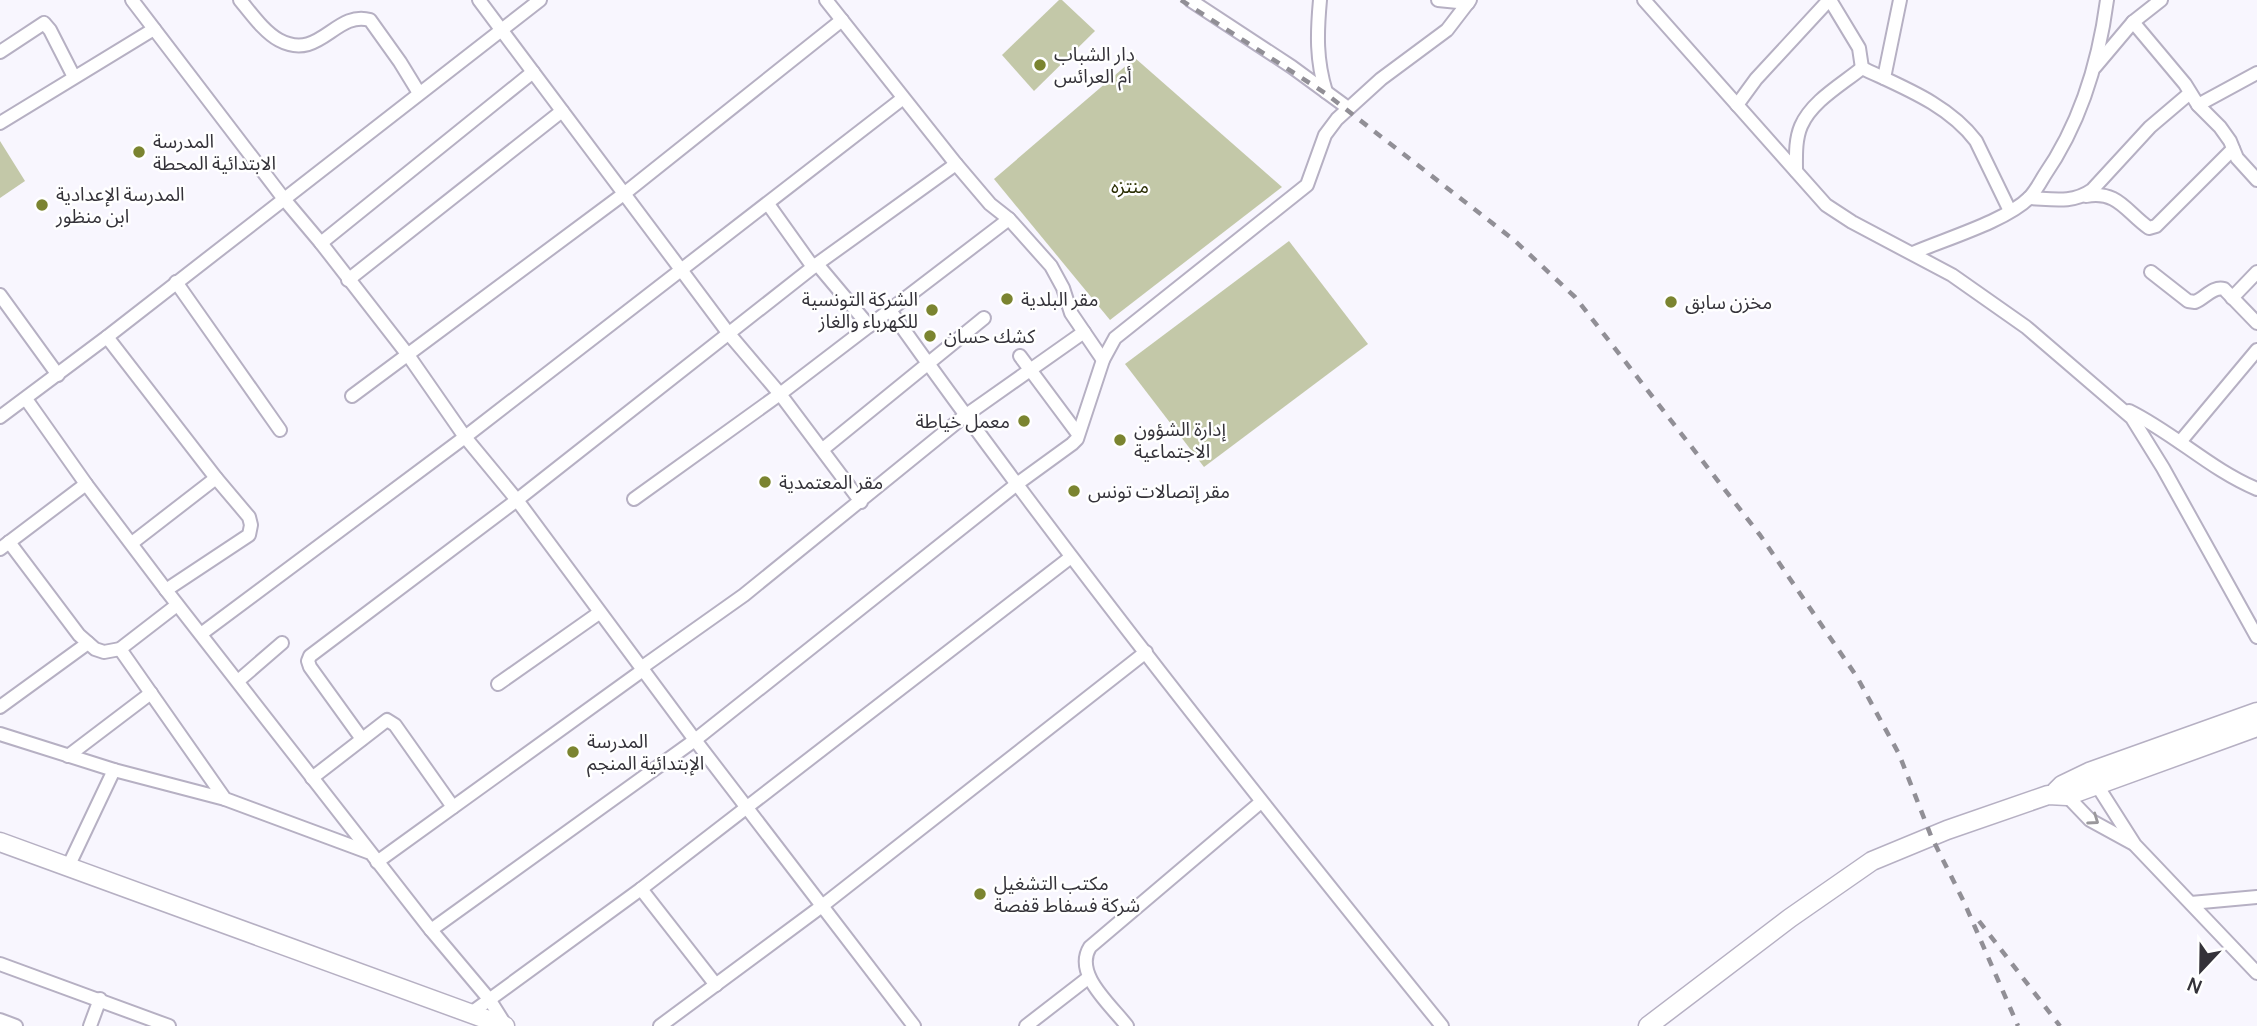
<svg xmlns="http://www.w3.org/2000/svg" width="2257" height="1026" font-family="Manrope,'Noto Sans Arabic',sans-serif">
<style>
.green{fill:#c3c8a8}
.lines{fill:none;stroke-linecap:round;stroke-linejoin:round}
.minor-casing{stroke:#b6b0c3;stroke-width:16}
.secondary-casing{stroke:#b6b0c3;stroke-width:21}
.minor{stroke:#fff;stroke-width:12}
.secondary{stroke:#fff;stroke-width:18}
.rail{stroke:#918f96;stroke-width:4.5;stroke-dasharray:9 9;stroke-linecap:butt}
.oneway{stroke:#9a989c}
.poi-dot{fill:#7b8430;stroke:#fff;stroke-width:2.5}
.labels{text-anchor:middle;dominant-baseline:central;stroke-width:5;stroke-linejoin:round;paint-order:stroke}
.poi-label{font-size:19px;fill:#343239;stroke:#fff;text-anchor:start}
.park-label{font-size:19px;fill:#2b2f05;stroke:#fff}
</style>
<rect width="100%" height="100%" fill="#f8f6fe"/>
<g class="green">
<path d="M 1059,0 L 1062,0 L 1095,31 L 1034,91 L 1002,55 Z"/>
<path d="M 1135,58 L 1282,187 L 1110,320 L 994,179 Z"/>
<path d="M 0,141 L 25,181 L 0,198 Z"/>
<path d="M 1289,241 L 1368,344 L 1204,467 L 1125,364 Z"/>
</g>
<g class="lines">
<defs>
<g id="minor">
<path d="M 132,0 L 284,199 L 321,243 L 408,355 L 465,437 L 517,500 L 695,740 L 914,1026"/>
<path d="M 240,0 C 251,13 264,32 279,40 C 320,62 335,10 370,20 L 400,62 L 419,93"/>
<path d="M 479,0 L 682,271 L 729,334 L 780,394 L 861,502"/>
<path d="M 826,0 L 956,164 L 990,204 L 1009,219 L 1051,266 L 1063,288 L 1071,313 L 1103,360"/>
<path d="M 1190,0 L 1292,67 L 1348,108"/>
<path d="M 1320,0 C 1317,33 1316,60 1326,92"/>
<path d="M 1438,0 L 1468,3"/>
<path d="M 1644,0 L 1826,205 L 1852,222 L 1952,275 L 2026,327 L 2132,418 L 2163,468 L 2257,637"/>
<path d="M 1830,0 L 1859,48 L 1862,68"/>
<path d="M 2133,22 L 2185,84 L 2198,105 L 2220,127 L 2230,141 L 2237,158 L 2257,180"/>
<path d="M 0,52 L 44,23 L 50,30 L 74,77"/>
<path d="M 2095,67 L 2133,22 L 2161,0"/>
<path d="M 1862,68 C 1902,87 1948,104 1976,141 L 2010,211"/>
<path d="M 1884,78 L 1900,0"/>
<path d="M 1737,105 L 1756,79 L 1829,0"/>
<path d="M 2198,105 L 2257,73"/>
<path d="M 0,123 L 154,29"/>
<path d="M 1796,171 C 1796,157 1795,140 1801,126 C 1812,101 1841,85 1862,68"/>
<path d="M 2086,196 C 2118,190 2126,212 2149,228 L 2156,226 L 2233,149"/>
<path d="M 2029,198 C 2052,199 2072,204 2092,190 L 2150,127 L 2190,93"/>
<path d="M 768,204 L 813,267"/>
<path d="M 321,243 L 533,72"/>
<path d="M 1913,253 C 1945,239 2006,221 2029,198 C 2035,192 2040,183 2044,176 C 2080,124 2099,61 2107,0"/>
<path d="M 817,264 L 869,326"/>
<path d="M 2151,272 L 2188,301 L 2195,302 C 2205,298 2213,286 2224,289 L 2257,323"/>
<path d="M 348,280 L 562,111"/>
<path d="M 176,282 L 280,430"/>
<path d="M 0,295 L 58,375"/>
<path d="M 2232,298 L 2257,272"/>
<path d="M 889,309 C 1064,555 1252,791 1442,1026"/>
<path d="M 107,337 L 216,478 L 249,517 L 251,525 L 249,535 L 166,590"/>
<path d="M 1020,356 L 1078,434"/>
<path d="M 352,396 L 625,193 L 842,20"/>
<path d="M 26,399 L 86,484 L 166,590 L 431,930 L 489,999 L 506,1026"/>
<path d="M 2129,411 C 2174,433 2211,470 2257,489"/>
<path d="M 0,417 L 107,337 L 540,0"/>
<path d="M 2180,442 L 2257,350"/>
<path d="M 823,449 L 984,318"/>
<path d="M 634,499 L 780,394 L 1009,219"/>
<path d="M 9,542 L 79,635 L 95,649 L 104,652 L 120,649 L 177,605"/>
<path d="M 132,543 L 216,478"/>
<path d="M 0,549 L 86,484"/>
<path d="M 201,634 L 465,437 L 902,99"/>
<path d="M 120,649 L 225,799 L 368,852"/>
<path d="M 641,668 L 744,595 L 962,418 L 1084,332"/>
<path d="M 238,681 L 282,643"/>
<path d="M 498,684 L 599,613"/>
<path d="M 0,707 L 88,643"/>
<path d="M 0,734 L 114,770 L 225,799"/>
<path d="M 362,739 L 310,667 L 308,661 L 310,656 L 517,500 L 817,264 L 956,164"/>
<path d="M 68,756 L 151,693"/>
<path d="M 312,778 L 387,720 L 395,725 L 453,807"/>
<path d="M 2093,779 L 2135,845 L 2257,973"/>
<path d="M 2065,791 L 2067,796 L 2090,820 L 2132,843"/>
<path d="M 377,862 L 643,670"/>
<path d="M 68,867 L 114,770"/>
<path d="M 641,889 L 716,985"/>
<path d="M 2191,903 L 2257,897"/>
<path d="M 431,930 L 695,740 L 1017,484 L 1072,444 L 1077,439 L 1103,360 L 1115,338 L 1307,185 L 1325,135 L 1337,119 L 1381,79 L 1447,30 L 1470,0"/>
<path d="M 0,964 L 169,1026"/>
<path d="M 471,1013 L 641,889 L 1071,557"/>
<path d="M 0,1020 L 16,1026"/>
<path d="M 90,1026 L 100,999"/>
<path d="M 660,1026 L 822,906 L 1146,652"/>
<path d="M 1026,1026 L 1088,978"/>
<path d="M 1127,1026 C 1111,1005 1073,974 1090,947 L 1261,802"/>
</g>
<g id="secondary">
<path d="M 2056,791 L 2062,785 L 2089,772 L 2257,712"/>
<path d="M 0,842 L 505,1026"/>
<path d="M 1648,1026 L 1790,918 L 1872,861 L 1947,830 L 2048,795 L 2067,796 L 2257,727"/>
</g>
</defs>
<use href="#minor" class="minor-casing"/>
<use href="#secondary" class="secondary-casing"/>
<use href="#minor" class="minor"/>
<use href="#secondary" class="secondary"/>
<g class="rail">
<path d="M 1181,0 L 1325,93 L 1514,240 L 1575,297 L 1760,535 L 1857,677 L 1899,754 L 1931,836 L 1964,902 L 2018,1026"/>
<path d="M 1979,921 L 2060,1026"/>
</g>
</g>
<defs><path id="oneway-chevron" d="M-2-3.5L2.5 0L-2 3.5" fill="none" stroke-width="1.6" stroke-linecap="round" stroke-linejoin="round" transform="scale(1.75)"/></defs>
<use class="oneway" href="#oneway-chevron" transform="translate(2094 820) rotate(35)"/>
<g class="poi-dot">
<circle cx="1040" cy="65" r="7"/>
<circle cx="139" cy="152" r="7"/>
<circle cx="42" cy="205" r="7"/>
<circle cx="1007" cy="299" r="7"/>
<circle cx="1671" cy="302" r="7"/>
<circle cx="932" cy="310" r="7"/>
<circle cx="930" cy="336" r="7"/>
<circle cx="1024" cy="421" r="7"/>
<circle cx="1120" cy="440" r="7"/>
<circle cx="765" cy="482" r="7"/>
<circle cx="1074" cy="491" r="7"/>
<circle cx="573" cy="752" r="7"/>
<circle cx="980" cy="894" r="7"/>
</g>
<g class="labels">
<g class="poi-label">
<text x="1054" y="54">دار الشباب<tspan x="1054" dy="22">أم العرائس</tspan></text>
<text x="153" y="141">المدرسة<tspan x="153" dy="22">الابتدائية المحطة</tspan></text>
<text x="56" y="194">المدرسة الإعدادية<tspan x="56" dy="22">ابن منظور</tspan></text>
<text x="918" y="299" text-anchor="end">الشركة التونسية<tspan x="918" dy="22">للكهرباء والغاز</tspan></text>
<text x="1021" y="299">مقر البلدية</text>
<text x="1685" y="302">مخزن سابق</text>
<text x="944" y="336">كشك حسان</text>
<text x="1010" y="421" text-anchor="end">معمل خياطة</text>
<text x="1134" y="429">إدارة الشؤون<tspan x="1134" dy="22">الاجتماعية</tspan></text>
<text x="779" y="482">مقر المعتمدية</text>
<text x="1088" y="491">مقر إتصالات تونس</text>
<text x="587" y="741">المدرسة<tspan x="587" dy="22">الإبتدائية المنجم</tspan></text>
<text x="994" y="883">مكتب التشغيل<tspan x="994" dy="22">شركة فسفاط قفصة</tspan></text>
</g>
<g class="park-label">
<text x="1130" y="186">منتزه</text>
</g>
</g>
<g transform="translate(2201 970) rotate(202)" stroke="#ffffff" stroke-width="5" paint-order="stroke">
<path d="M0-5L12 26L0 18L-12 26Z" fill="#343239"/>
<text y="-10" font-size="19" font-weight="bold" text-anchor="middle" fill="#343239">N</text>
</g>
</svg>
